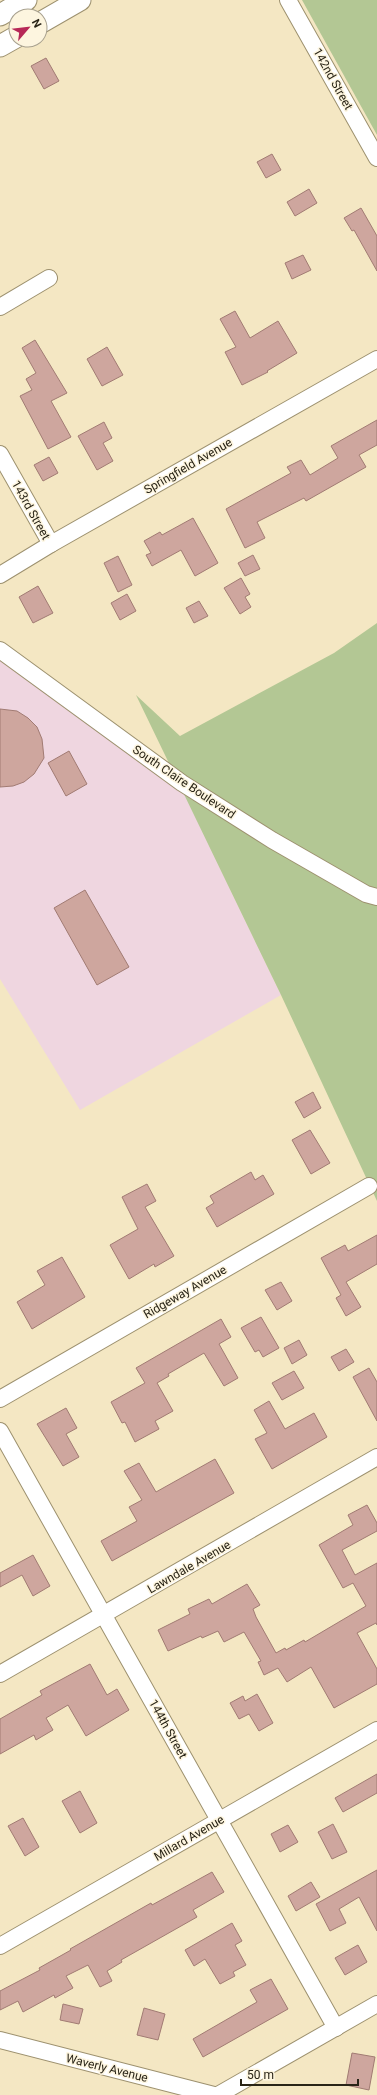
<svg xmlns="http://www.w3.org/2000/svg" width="377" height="2095" font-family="Roboto,sans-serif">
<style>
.industrial{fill:#efd6e0}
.green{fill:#b3c794}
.building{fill:#cea69e;stroke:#a17b73}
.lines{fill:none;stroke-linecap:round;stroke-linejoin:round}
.minor-casing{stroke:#9d916f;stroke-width:18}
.major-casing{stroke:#9d916f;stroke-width:23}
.minor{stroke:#fff;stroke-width:16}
.major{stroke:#fff;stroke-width:21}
.labels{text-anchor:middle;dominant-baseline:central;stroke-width:3;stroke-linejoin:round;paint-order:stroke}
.street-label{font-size:12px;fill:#292417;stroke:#fdf5df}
</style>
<rect width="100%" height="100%" fill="#f4e7c3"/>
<path class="industrial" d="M 0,659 L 183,791 L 281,995 L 80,1110 L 0,979 Z"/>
<g class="green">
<path d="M 302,0 L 377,0 L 377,135 Z"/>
<path d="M 377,623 L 377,1201 L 281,995 L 136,695 L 180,736 L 334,653 Z"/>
</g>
<g class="building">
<path d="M 46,58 L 59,81 L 44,89 L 31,66 Z"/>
<path d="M 272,154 L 281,170 L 266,178 L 257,162 Z"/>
<path d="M 309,189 L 317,203 L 295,216 L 287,202 Z"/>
<path d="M 361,208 L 377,236 L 377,271 L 354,230 L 352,231 L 344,218 Z"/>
<path d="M 303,255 L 311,270 L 292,279 L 285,263 Z"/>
<path d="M 235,311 L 250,338 L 278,321 L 297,353 L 267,371 L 268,372 L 242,385 L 225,352 L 236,347 L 220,319 Z"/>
<path d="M 35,340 L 67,393 L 51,401 L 71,437 L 48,449 L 20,396 L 32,390 L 26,379 L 36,373 L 22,348 Z"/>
<path d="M 107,347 L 123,375 L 102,386 L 87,359 Z"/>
<path d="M 377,420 L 377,445 L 359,455 L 366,467 L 306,501 L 304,498 L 257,522 L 265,538 L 245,548 L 226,509 L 291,473 L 287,467 L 301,460 L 310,475 L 338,458 L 331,446 Z"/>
<path d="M 104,422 L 112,438 L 103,443 L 113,461 L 97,470 L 78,436 Z"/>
<path d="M 49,457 L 58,473 L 43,481 L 34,465 Z"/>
<path d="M 193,518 L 218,563 L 195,576 L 181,550 L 152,566 L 146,555 L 151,553 L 144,541 L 160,532 L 162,535 Z"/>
<path d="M 253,555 L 260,569 L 245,576 L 238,563 Z"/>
<path d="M 118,556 L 132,585 L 118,592 L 104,563 Z"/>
<path d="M 241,578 L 250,594 L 245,597 L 251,607 L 240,614 L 224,588 Z"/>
<path d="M 38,586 L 53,613 L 33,623 L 19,597 Z"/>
<path d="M 127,594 L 136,611 L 120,620 L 111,603 Z"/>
<path d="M 199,601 L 208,616 L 194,623 L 186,608 Z"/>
<path d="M 0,709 L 17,711 L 28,718 L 37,727 L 42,739 L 44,758 L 34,774 L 24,782 L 13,786 L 0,787 Z"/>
<path d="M 69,751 L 87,784 L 66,796 L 48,763 Z"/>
<path d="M 85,890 L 129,967 L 97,985 L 54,908 Z"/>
<path d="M 313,1092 L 321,1108 L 304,1118 L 295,1102 Z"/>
<path d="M 310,1130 L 330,1163 L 311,1174 L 292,1140 Z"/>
<path d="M 251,1172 L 255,1180 L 263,1175 L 274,1194 L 217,1227 L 206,1208 L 214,1203 L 210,1196 Z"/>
<path d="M 147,1184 L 156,1201 L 145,1207 L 174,1256 L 155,1267 L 154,1264 L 129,1279 L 110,1245 L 138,1229 L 122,1197 Z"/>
<path d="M 377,1235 L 377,1264 L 346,1282 L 361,1307 L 346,1316 L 336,1298 L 341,1295 L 321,1258 L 345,1245 L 348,1251 Z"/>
<path d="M 62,1257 L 85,1297 L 32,1329 L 17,1302 L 45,1285 L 37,1271 Z"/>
<path d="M 281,1282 L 292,1301 L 277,1310 L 265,1290 Z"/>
<path d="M 261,1317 L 279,1348 L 263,1357 L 259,1350 L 255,1352 L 241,1328 Z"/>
<path d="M 221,1319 L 231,1337 L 219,1344 L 238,1378 L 224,1386 L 204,1353 L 168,1374 L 169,1376 L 157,1383 L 173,1411 L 155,1421 L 159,1429 L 135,1442 L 125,1422 L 122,1423 L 111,1402 L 145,1383 L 136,1368 Z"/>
<path d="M 299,1340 L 307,1355 L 292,1364 L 284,1348 Z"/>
<path d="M 346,1349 L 354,1362 L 339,1371 L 331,1357 Z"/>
<path d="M 369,1368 L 377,1382 L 377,1421 L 353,1377 Z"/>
<path d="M 294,1371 L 304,1388 L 282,1400 L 272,1383 Z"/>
<path d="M 269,1401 L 285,1429 L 314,1413 L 327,1437 L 272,1469 L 255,1439 L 267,1433 L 254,1410 Z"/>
<path d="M 66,1408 L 77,1428 L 66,1434 L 79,1457 L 63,1466 L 37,1424 Z"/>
<path d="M 215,1459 L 234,1493 L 112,1561 L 101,1541 L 137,1521 L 129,1507 L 142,1500 L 124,1471 L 139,1463 L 156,1492 Z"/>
<path d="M 367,1505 L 377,1523 L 377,1531 L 342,1550 L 355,1575 L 377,1563 L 377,1625 L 376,1623 L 357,1633 L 377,1669 L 377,1684 L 334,1708 L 311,1667 L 287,1682 L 278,1668 L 264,1675 L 258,1662 L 261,1661 L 244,1632 L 224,1642 L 218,1631 L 202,1638 L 201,1636 L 168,1651 L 158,1630 L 190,1614 L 188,1609 L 209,1599 L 212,1604 L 247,1584 L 260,1605 L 253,1609 L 256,1617 L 276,1653 L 285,1648 L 286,1650 L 304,1640 L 305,1642 L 366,1606 L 353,1583 L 343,1588 L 319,1545 L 353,1525 L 348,1515 Z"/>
<path d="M 33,1555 L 50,1586 L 33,1596 L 22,1575 L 0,1587 L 0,1573 Z"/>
<path d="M 90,1664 L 107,1695 L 117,1689 L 129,1710 L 86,1736 L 68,1705 L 46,1718 L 53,1730 L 36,1740 L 34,1735 L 0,1754 L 0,1719 L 42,1695 L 40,1691 Z"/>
<path d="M 257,1694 L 273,1723 L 259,1731 L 249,1714 L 239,1719 L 230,1703 L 243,1696 L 245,1701 Z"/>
<path d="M 377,1774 L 377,1793 L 343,1812 L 335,1798 Z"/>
<path d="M 80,1791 L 97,1823 L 80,1833 L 62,1801 Z"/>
<path d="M 23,1818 L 39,1847 L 25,1856 L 8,1826 Z"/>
<path d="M 333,1824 L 347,1852 L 332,1859 L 318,1832 Z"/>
<path d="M 288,1825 L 298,1842 L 280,1852 L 271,1834 Z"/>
<path d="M 377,1870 L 377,1931 L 359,1897 L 339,1909 L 346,1923 L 330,1931 L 316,1904 Z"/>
<path d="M 212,1872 L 224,1892 L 193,1910 L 197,1917 L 121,1960 L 122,1962 L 107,1971 L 112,1981 L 100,1987 L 88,1965 L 66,1976 L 73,1988 L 55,1998 L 54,1995 L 23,2012 L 18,2001 L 0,2010 L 0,1991 L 40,1970 L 39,1968 L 71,1950 L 70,1949 L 151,1903 L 152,1905 Z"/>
<path d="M 311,1882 L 320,1897 L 296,1911 L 288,1896 Z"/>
<path d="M 232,1923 L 242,1941 L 235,1945 L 246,1965 L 233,1972 L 235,1976 L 220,1984 L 205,1959 L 194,1966 L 185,1950 Z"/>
<path d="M 358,1945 L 367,1962 L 345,1975 L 335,1958 Z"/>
<path d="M 271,1979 L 288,2009 L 203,2057 L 193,2039 L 257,2002 L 250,1990 Z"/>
<path d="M 63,2004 L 83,2009 L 79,2024 L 60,2020 Z"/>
<path d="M 144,2008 L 165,2014 L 158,2040 L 137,2035 Z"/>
<path d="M 352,2053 L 375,2057 L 369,2090 L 346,2085 Z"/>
</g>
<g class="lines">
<defs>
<g id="minor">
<path d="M 288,0 L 377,158"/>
<path d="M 0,307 L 49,278"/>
<path d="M 0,454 L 51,544"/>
<path d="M 0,575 L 51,544 L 377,359"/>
<path d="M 0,650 L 182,783 L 272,840 L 366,894 L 377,897"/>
<path d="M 0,1399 L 369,1186"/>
<path d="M 0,1431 L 336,2028"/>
<path d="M 0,1674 L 377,1457"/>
<path d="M 0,1946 L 377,1730"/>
<path d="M 0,2040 L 214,2095"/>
<path d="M 218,2095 L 377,2004"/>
</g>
<g id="major">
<path d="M 0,15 L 26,0"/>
<path d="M 40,23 L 80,0"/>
<path d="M 0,46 L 16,37"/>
</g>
</defs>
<use href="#minor" class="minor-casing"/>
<use href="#major" class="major-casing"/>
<use href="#minor" class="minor"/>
<use href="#major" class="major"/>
</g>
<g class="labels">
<g class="street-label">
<text transform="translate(333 79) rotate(61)">142nd Street</text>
<text transform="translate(188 466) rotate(-30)">Springfield Avenue</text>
<text transform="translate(31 510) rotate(61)">143rd Street</text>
<text transform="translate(184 782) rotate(34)">South Claire Boulevard</text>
<text transform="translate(185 1292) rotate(-30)">Ridgeway Avenue</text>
<text transform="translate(189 1567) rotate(-30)">Lawndale Avenue</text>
<text transform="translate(168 1729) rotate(61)">144th Street</text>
<text transform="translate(189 1838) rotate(-30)">Millard Avenue</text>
<text transform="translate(107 2068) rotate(14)">Waverly Avenue</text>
</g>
</g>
<g transform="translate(28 28) rotate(62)"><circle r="19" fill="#fdf5df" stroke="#a8a18f"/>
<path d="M0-3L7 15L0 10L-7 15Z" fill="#b72857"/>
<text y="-6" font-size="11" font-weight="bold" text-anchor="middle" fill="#292417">N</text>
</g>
<path d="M241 2079v6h117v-6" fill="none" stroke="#292417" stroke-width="2"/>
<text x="247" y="2079" font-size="12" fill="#292417" stroke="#fdf5df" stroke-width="3" paint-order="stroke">50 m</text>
</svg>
